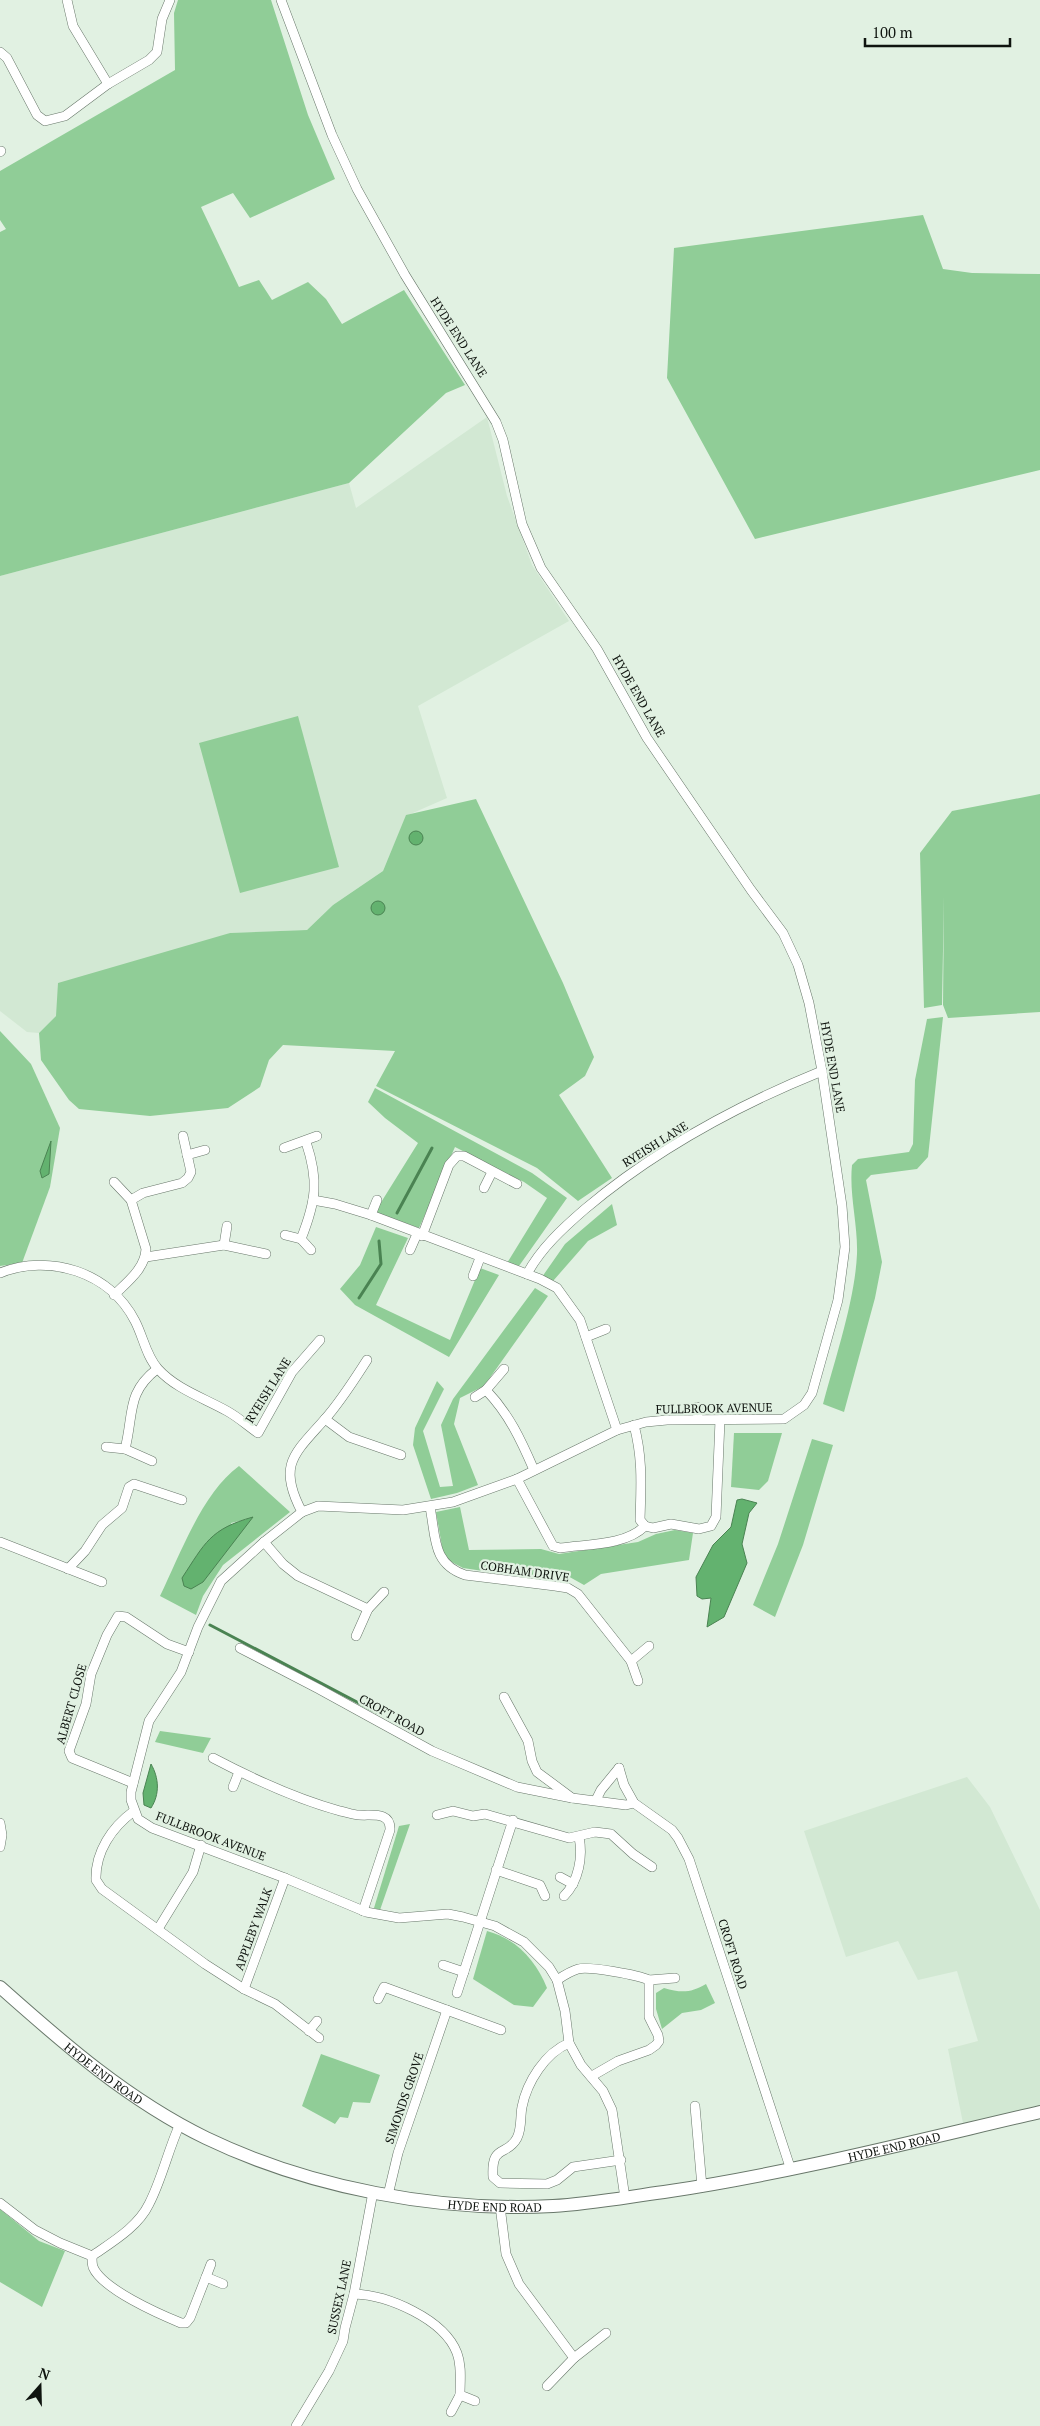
<svg xmlns="http://www.w3.org/2000/svg" width="1040" height="2426" font-family="'PT Serif',serif">
<style>
.built{fill:#d2e8d3}
.green{fill:#90cd97;fill-rule:evenodd}
.water{fill:#63b26f;stroke:#4a8352}
.lines{fill:none;stroke-linecap:round;stroke-linejoin:round}
.stream{stroke:#4a8352;stroke-width:3}
.minor-casing{stroke:#68776a;stroke-width:10}
.secondary-casing{stroke:#68776a;stroke-width:14}
.minor{stroke:#fff;stroke-width:9}
.secondary{stroke:#fff;stroke-width:12}
.labels{text-anchor:middle;dominant-baseline:central;stroke-width:4.5;stroke-linejoin:round;paint-order:stroke}
.street-label{font-size:12px;fill:#0f140f;stroke:#e1f1e2}
</style>
<rect width="100%" height="100%" fill="#e1f1e2"/>
<g class="built">
<path d="M 487,417 L 507,496 L 532,565 L 569,621 L 418,706 L 447,798 L 406,816 L 383,871 L 333,905 L 307,930 L 230,933 L 56,1016 L 39,1033 L 27,1032 L 0,1011 L 0,576 L 349,483 L 356,508 Z"/>
<path d="M 967,1777 L 990,1807 L 1040,1910 L 1040,2108 L 963,2123 L 948,2049 L 978,2041 L 957,1971 L 918,1980 L 898,1941 L 846,1957 L 804,1831 Z"/>
</g>
<g class="green">
<path d="M 178,0 L 271,0 L 308,115 L 335,179 L 250,218 L 233,193 L 201,207 L 239,287 L 259,280 L 272,300 L 308,282 L 326,299 L 342,324 L 404,290 L 465,385 L 446,393 L 349,483 L 0,576 L 0,232 L 6,229 L 0,220 L 0,171 L 175,70 L 174,13 Z"/>
<path d="M 923,215 L 943,269 L 972,273 L 1040,274 L 1040,470 L 755,539 L 667,378 L 674,248 Z"/>
<path d="M 298,716 L 339,867 L 240,893 L 199,743 Z"/>
<path d="M 1040,794 L 1040,1012 L 948,1018 L 943,1005 L 944,896 L 942,1005 L 924,1008 L 920,853 L 952,811 Z"/>
<path d="M 476,799 L 563,983 L 594,1057 L 585,1076 L 559,1095 L 612,1178 L 578,1201 L 537,1168 L 376,1086 L 395,1051 L 283,1045 L 269,1060 L 260,1087 L 228,1108 L 150,1116 L 79,1109 L 69,1100 L 41,1060 L 39,1033 L 56,1016 L 58,983 L 230,933 L 307,930 L 333,905 L 383,871 L 406,815 Z"/>
<path d="M 943,1017 L 928,1157 L 917,1169 L 871,1175 L 866,1180 L 882,1262 L 875,1298 L 844,1412 L 823,1404 C 835,1359 855,1300 857,1254 C 858,1224 849,1195 852,1165 L 858,1159 L 909,1152 L 913,1144 L 915,1080 L 927,1019 Z"/>
<path d="M 0,1031 L 31,1064 L 60,1128 L 50,1187 L 22,1263 L 0,1266 Z"/>
<path d="M 375,1088 L 532,1173 L 567,1198 L 519,1266 L 507,1263 L 547,1198 L 524,1182 L 455,1147 L 419,1228 L 375,1212 L 418,1143 L 385,1118 L 368,1102 Z"/>
<path d="M 612,1204 L 617,1225 L 588,1241 L 553,1281 L 542,1277 L 565,1244 Z"/>
<path d="M 376,1227 L 408,1238 L 376,1305 L 450,1340 L 480,1268 L 499,1275 L 449,1357 L 355,1305 L 340,1289 L 360,1265 Z"/>
<path d="M 535,1288 L 548,1296 L 484,1386 L 460,1398 L 454,1424 L 478,1485 L 457,1493 L 431,1499 L 413,1445 L 415,1428 L 437,1381 L 444,1389 L 423,1431 L 440,1487 L 453,1486 L 441,1425 L 453,1399 Z"/>
<path d="M 734,1433 L 782,1433 L 768,1481 L 759,1490 L 731,1487 Z"/>
<path d="M 812,1439 L 833,1445 L 803,1545 L 775,1617 L 753,1605 L 778,1544 Z"/>
<path d="M 239,1466 L 290,1512 L 223,1565 L 203,1596 L 196,1615 L 160,1596 C 180,1555 202,1493 239,1466 ZM 252,1518 L 238,1535 L 231,1523 Z"/>
<path d="M 460,1507 L 469,1550 L 541,1549 L 559,1554 L 638,1542 L 656,1534 L 675,1530 L 693,1533 L 689,1560 L 601,1574 L 584,1585 L 566,1575 L 517,1576 L 463,1568 L 444,1558 L 436,1512 Z"/>
<path d="M 160,1731 L 211,1738 L 203,1753 L 155,1742 Z"/>
<path d="M 410,1824 L 380,1910 L 374,1908 L 399,1826 Z"/>
<path d="M 487,1931 C 517,1939 536,1961 547,1988 L 533,2007 L 514,2005 L 473,1979 Z"/>
<path d="M 706,1984 L 715,2003 L 701,2010 L 682,2013 L 662,2029 L 656,2009 L 656,1993 L 664,1988 C 681,1993 691,1993 706,1984 Z"/>
<path d="M 321,2054 L 380,2075 L 370,2103 L 353,2102 L 348,2118 L 340,2117 L 335,2124 L 302,2106 Z"/>
<path d="M 0,2209 L 39,2241 L 65,2251 L 42,2307 L 0,2282 Z"/>
</g>
<g class="water">
<circle cx="416" cy="838" r="7"/>
<circle cx="378" cy="908" r="7"/>
<path d="M 51,1141 L 49,1174 L 42,1178 L 40,1171 Z"/>
<path d="M 742,1499 L 757,1503 L 749,1513 L 742,1544 L 747,1563 L 724,1617 L 707,1627 L 711,1598 L 702,1599 L 697,1596 L 696,1577 L 713,1545 L 731,1527 L 737,1500 Z"/>
<path d="M 253,1517 L 203,1582 L 191,1589 L 184,1586 L 182,1578 C 205,1543 210,1529 253,1517 Z"/>
<path d="M 151,1764 C 159,1778 160,1794 151,1808 L 144,1805 L 143,1793 Z"/>
</g>
<g class="lines">
<g class="stream">
<path d="M 397,1213 L 432,1148"/>
<path d="M 359,1298 L 381,1264 L 379,1241"/>
<path d="M 210,1625 L 376,1712"/>
</g>
<defs>
<g id="minor">
<path d="M 67,0 L 73,26 L 108,84"/>
<path d="M 281,0 L 332,135 L 357,189 L 405,275 L 496,422 L 503,440 L 522,524 L 541,568 L 597,649 L 647,738 L 751,890 L 783,933 L 798,965 L 809,1003 L 822,1071 L 842,1206 L 845,1247 L 838,1300 L 812,1393 L 804,1405 L 784,1419 L 667,1420 L 646,1422 L 617,1430 L 517,1479 L 453,1502 L 403,1510 L 318,1506 L 302,1512 L 264,1542 L 221,1581 L 198,1627 L 181,1672 L 149,1721 L 131,1792 L 131,1800 L 138,1819 L 152,1828 L 285,1878 L 366,1912 L 399,1918 L 448,1914 L 463,1917 L 495,1926 L 524,1942 L 549,1967 L 557,1980 L 565,2011 L 569,2043 L 581,2065 L 603,2091 L 612,2110 L 625,2198"/>
<path d="M 0,52 L 7,58 L 37,115 L 45,121 L 65,116 L 108,84 L 149,60 L 157,52 L 162,19 L 170,0"/>
<path d="M 0,152 L 1,151"/>
<path d="M 284,1148 L 317,1136"/>
<path d="M 187,1155 L 205,1150"/>
<path d="M 114,1182 L 131,1200 L 146,1249 C 145,1269 127,1282 114,1295"/>
<path d="M 484,1188 L 492,1172"/>
<path d="M 131,1200 L 143,1193 L 182,1183 L 188,1178 L 191,1172 L 183,1136"/>
<path d="M 313,1200 L 335,1204 L 371,1215 L 540,1279 L 557,1288 L 580,1320 L 617,1430"/>
<path d="M 371,1215 L 377,1200"/>
<path d="M 285,1235 L 301,1239 L 311,1250"/>
<path d="M 422,1236 L 449,1165 L 457,1156 L 464,1156 L 517,1184"/>
<path d="M 301,1239 C 316,1201 319,1181 306,1142"/>
<path d="M 224,1245 L 227,1226"/>
<path d="M 410,1250 L 417,1234"/>
<path d="M 146,1257 L 224,1245 L 266,1254"/>
<path d="M 0,1273 C 49,1253 110,1272 135,1321 C 143,1336 146,1356 158,1369 C 176,1389 204,1398 227,1411 C 238,1417 248,1426 258,1433 L 292,1372 L 320,1340"/>
<path d="M 527,1274 C 541,1248 563,1228 585,1209 C 655,1150 738,1105 822,1071"/>
<path d="M 473,1276 L 480,1258"/>
<path d="M 586,1337 L 606,1329"/>
<path d="M 486,1390 C 509,1414 521,1440 534,1470"/>
<path d="M 475,1397 L 486,1390 L 504,1369"/>
<path d="M 697,1407 L 698,1419"/>
<path d="M 325,1419 L 349,1437 L 401,1455"/>
<path d="M 634,1425 C 643,1459 641,1486 640,1520 L 645,1526 L 653,1528 L 671,1524 L 699,1529 L 711,1526 L 716,1517 L 720,1420"/>
<path d="M 106,1447 L 125,1449 L 152,1461"/>
<path d="M 125,1449 C 134,1414 126,1393 157,1369"/>
<path d="M 517,1479 L 553,1546 L 560,1548 C 587,1544 625,1546 645,1526"/>
<path d="M 430,1507 C 436,1537 432,1564 465,1575 L 555,1586 L 568,1588 L 578,1594 L 631,1661 L 638,1681"/>
<path d="M 302,1512 C 277,1465 294,1454 325,1419 C 341,1401 354,1380 367,1360"/>
<path d="M 0,1542 L 102,1582"/>
<path d="M 264,1542 L 283,1564 L 298,1576 L 368,1609"/>
<path d="M 68,1569 L 85,1551 L 102,1525 L 122,1508 L 129,1487 L 134,1484 L 182,1500"/>
<path d="M 356,1636 L 368,1609 L 384,1592"/>
<path d="M 240,1648 L 319,1689 L 432,1751 L 517,1787 L 572,1798 L 626,1805 L 634,1803"/>
<path d="M 631,1661 L 649,1646"/>
<path d="M 504,1697 L 528,1741 L 532,1761 L 537,1772 L 572,1798"/>
<path d="M 213,1758 C 253,1779 296,1799 340,1811 C 346,1812 353,1815 359,1815 C 372,1816 391,1811 390,1830 L 363,1911"/>
<path d="M 619,1768 L 624,1785 L 634,1803 L 672,1830 L 678,1838 L 689,1859 L 791,2170"/>
<path d="M 133,1783 L 72,1758 L 69,1751 L 86,1704 L 91,1674 L 107,1635 L 118,1616 L 126,1617 L 167,1644 L 189,1652"/>
<path d="M 233,1787 L 239,1772"/>
<path d="M 596,1800 L 601,1790 L 619,1768"/>
<path d="M 134,1811 C 112,1827 95,1852 96,1880 L 102,1889 L 205,1964 L 244,1989 L 275,2004 L 319,2038"/>
<path d="M 437,1815 L 453,1811 L 473,1816 L 485,1814 L 569,1838 L 595,1832 L 611,1834 L 633,1854 L 652,1867"/>
<path d="M 0,1823 L 2,1835 L 0,1847"/>
<path d="M 496,1870 L 540,1885 L 545,1896"/>
<path d="M 560,1877 L 573,1884"/>
<path d="M 564,1896 C 579,1881 583,1856 579,1837"/>
<path d="M 158,1929 L 193,1872 L 201,1845"/>
<path d="M 443,1965 L 464,1972"/>
<path d="M 557,1980 C 563,1976 571,1971 578,1969 C 589,1966 638,1975 649,1980 L 649,2017 L 658,2035 L 659,2041 L 656,2045 L 649,2050 L 618,2061 L 592,2076"/>
<path d="M 649,1980 L 675,1978"/>
<path d="M 244,1989 L 285,1878"/>
<path d="M 457,1993 L 513,1820"/>
<path d="M 378,1999 L 384,1987 L 501,2030"/>
<path d="M 309,2031 L 317,2021"/>
<path d="M 569,2043 C 545,2053 527,2082 522,2107 C 520,2117 522,2128 517,2138 C 507,2157 491,2143 493,2177 L 500,2183 L 547,2184 L 557,2180 L 573,2167 L 621,2160"/>
<path d="M 695,2106 L 702,2187"/>
<path d="M 388,2195 L 398,2153 L 447,2010"/>
<path d="M 0,2203 L 35,2230 L 60,2243 L 92,2256 C 112,2242 138,2227 149,2204 C 162,2179 168,2150 180,2124"/>
<path d="M 500,2206 L 506,2254 L 519,2284 L 574,2358 L 606,2333"/>
<path d="M 92,2256 C 92,2259 92,2264 93,2267 C 102,2289 159,2314 181,2323 L 186,2323 L 190,2318 L 206,2277 L 223,2284"/>
<path d="M 206,2277 L 211,2264"/>
<path d="M 354,2294 C 388,2295 444,2319 457,2353 C 462,2366 460,2381 460,2395 L 475,2401"/>
<path d="M 547,2386 L 574,2358"/>
<path d="M 451,2412 L 460,2395"/>
<path d="M 296,2426 L 329,2371 L 343,2341 L 345,2328 L 354,2294 L 373,2192"/>
</g>
<g id="secondary">
<path id="s1" d="M 0,1987 C 64,2044 128,2100 206,2138 C 310,2188 438,2212 553,2206 C 590,2204 627,2197 664,2192 C 791,2173 915,2141 1040,2112"/>
</g>
</defs>
<use href="#minor" class="minor-casing"/>
<use href="#secondary" class="secondary-casing"/>
<use href="#minor" class="minor"/>
<use href="#secondary" class="secondary"/>
</g>
<g class="labels">
<g class="street-label">
<text transform="translate(459 337) rotate(57)">HYDE END LANE</text>
<text transform="translate(639 696) rotate(60)">HYDE END LANE</text>
<text transform="translate(833 1067) rotate(80)">HYDE END LANE</text>
<text transform="translate(655 1144) rotate(-32)">RYEISH LANE</text>
<text transform="translate(268 1390) rotate(-58)">RYEISH LANE</text>
<text transform="translate(714 1408) rotate(-1)">FULLBROOK AVENUE</text>
<text transform="translate(525 1571) rotate(8)">COBHAM DRIVE</text>
<text transform="translate(71 1704) rotate(-74)">ALBERT CLOSE</text>
<text transform="translate(392 1715) rotate(29)">CROFT ROAD</text>
<text transform="translate(211 1836) rotate(21)">FULLBROOK AVENUE</text>
<text transform="translate(253 1929) rotate(-70)">APPLEBY WALK</text>
<text transform="translate(733 1954) rotate(73)">CROFT ROAD</text>
<text stroke="none"><textPath href="#s1" startOffset="135">HYDE END ROAD</textPath></text>
<text transform="translate(404 2098) rotate(-71)">SIMONDS GROVE</text>
<text stroke="none"><textPath href="#s1" startOffset="960">HYDE END ROAD</textPath></text>
<text stroke="none"><textPath href="#s1" startOffset="555">HYDE END ROAD</textPath></text>
<text transform="translate(339 2297) rotate(-78)">SUSSEX LANE</text>
</g>
</g>
<g transform="translate(40 2386) rotate(20)" stroke="#e1f1e2" stroke-width="4" paint-order="stroke">
<path d="M0-4L9 19L0 12L-9 19Z" fill="#0f140f"/>
<text y="-8" font-size="14" font-weight="bold" text-anchor="middle" fill="#0f140f">N</text>
</g>
<path d="M865 38v8h145v-8" fill="none" stroke="#0f140f" stroke-width="2.5"/>
<text x="872" y="38" font-size="15" fill="#0f140f" stroke="#e1f1e2" stroke-width="4" paint-order="stroke">100 m</text>
</svg>
